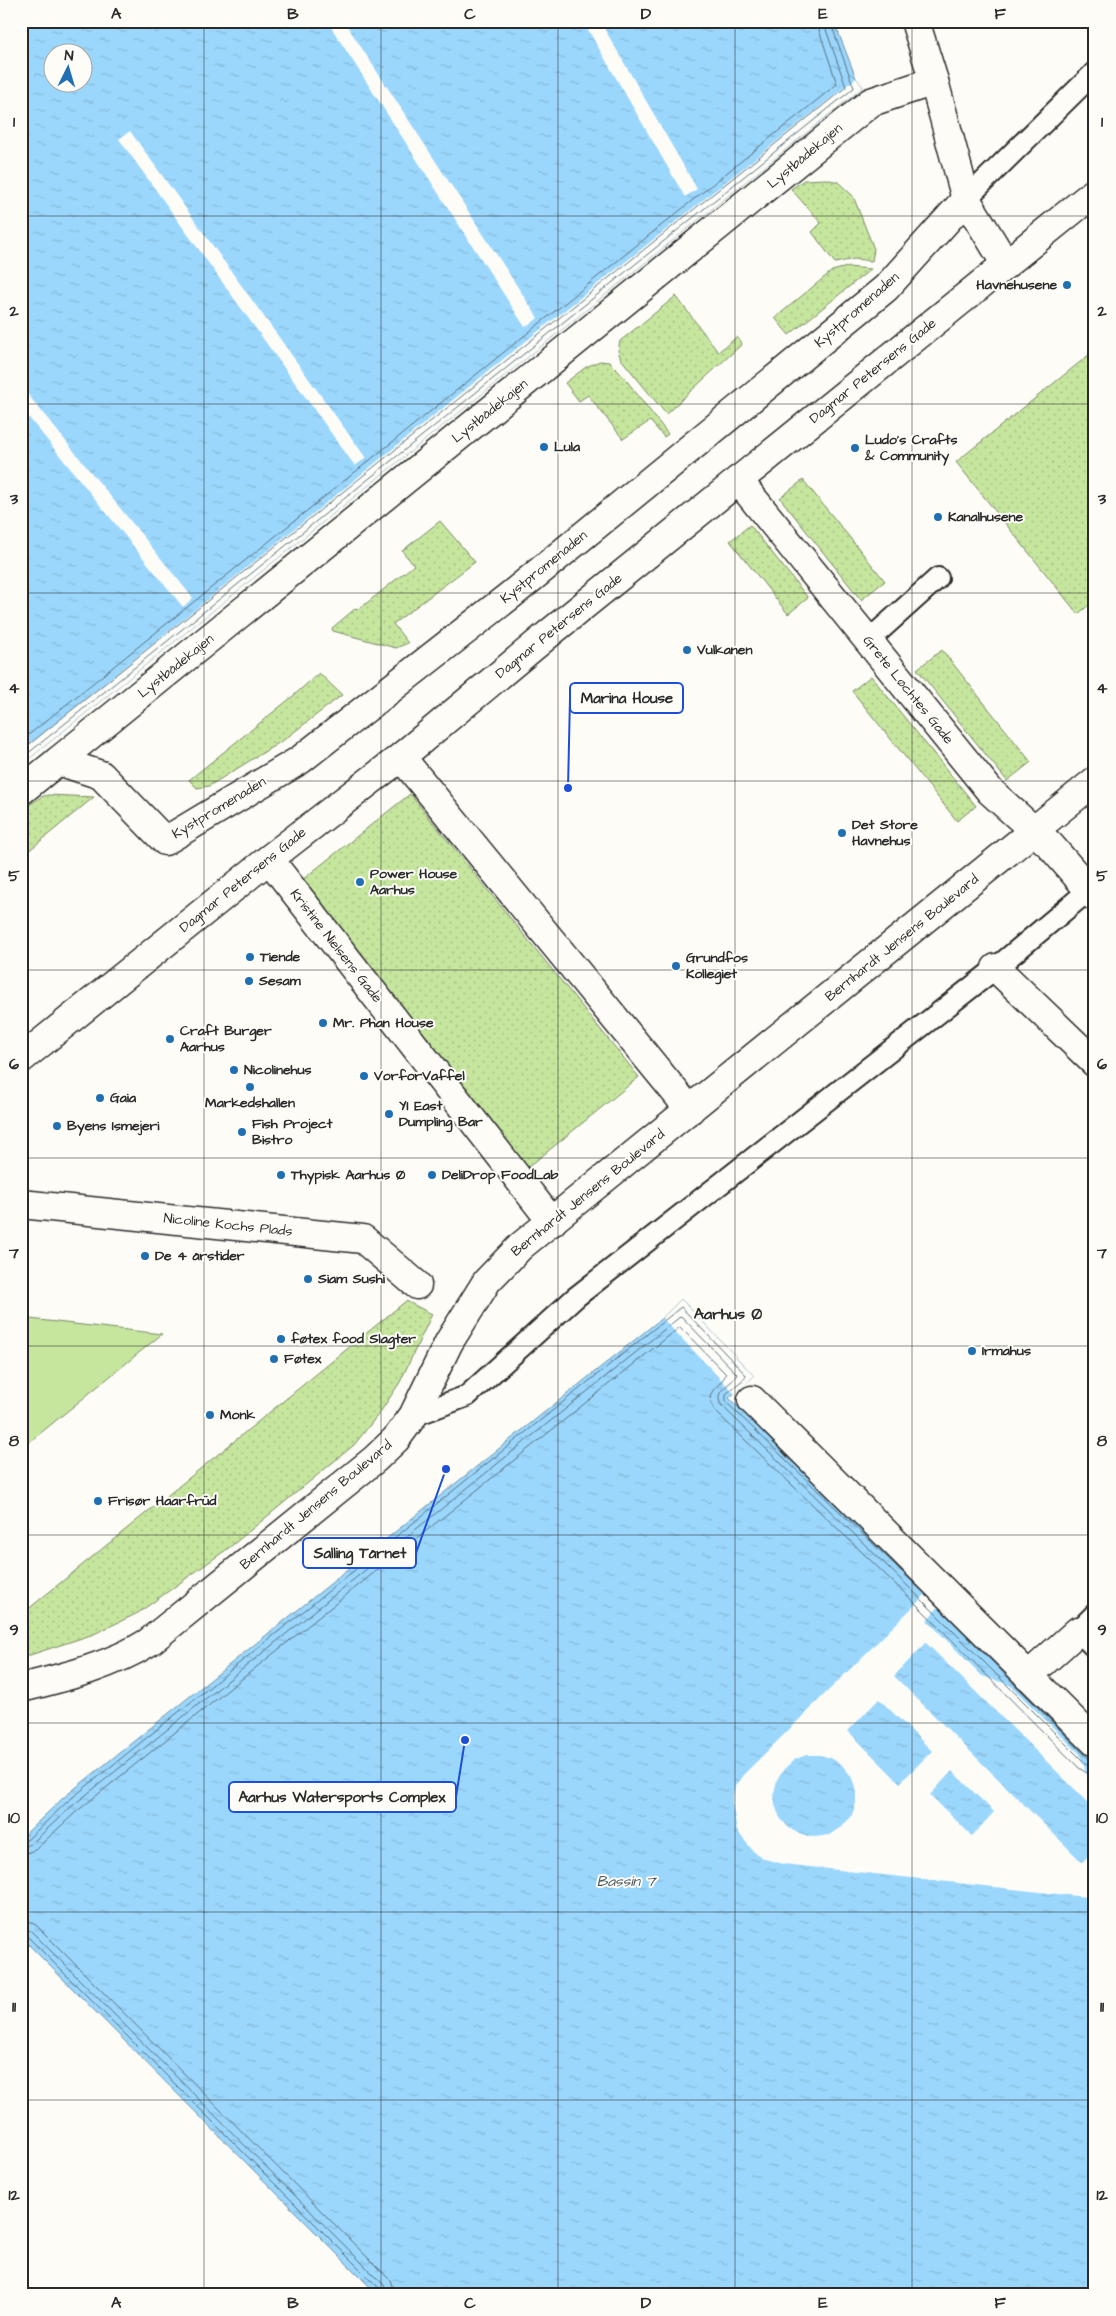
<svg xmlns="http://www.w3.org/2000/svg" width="1116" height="2316" font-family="'Architects Daughter',sans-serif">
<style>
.grass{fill:url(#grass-dots);stroke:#788864}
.garden{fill:#c6e69e;stroke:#788864}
.water{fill:url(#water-ripples);stroke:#6e92a8;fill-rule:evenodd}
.pier{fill:#fdfcf7;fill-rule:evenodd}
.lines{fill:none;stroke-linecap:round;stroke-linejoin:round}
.shore{stroke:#58707f;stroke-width:1}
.lane-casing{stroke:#2b2b2b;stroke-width:24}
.street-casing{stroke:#2b2b2b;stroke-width:31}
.secondary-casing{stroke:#2b2b2b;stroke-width:31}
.lane{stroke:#fdfcf7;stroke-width:20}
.street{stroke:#fdfcf7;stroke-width:28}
.secondary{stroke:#fdfcf7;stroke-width:28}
.grid{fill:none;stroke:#2b2b2b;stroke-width:1;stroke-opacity:0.55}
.poi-dot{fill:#1f6fb2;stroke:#fdfcf7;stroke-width:2}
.labels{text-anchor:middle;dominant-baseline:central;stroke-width:4;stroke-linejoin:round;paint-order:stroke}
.street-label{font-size:14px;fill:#2b2b2b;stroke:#fdfcf7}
.poi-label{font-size:14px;font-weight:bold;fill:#2b2b2b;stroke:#fdfcf7;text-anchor:start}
.water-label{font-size:15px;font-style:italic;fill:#47565f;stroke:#fdfcf7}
.quarter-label{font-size:16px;font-weight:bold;fill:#2b2b2b;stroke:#fdfcf7}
.leader{fill:none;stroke:#1d4ed8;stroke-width:2}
.callout-dot{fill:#1d4ed8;stroke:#fdfcf7;stroke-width:2}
.callout{fill:#fdfcf7;stroke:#1d4ed8;stroke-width:2}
.callout-label{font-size:15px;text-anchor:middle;font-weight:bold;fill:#2b2b2b}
.neatline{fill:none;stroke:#2b2b2b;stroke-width:2}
.grid-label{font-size:16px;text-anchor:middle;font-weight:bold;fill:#2b2b2b}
</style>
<defs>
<pattern id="grass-dots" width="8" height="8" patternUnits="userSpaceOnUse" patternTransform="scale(1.25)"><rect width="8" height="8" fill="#c6e69e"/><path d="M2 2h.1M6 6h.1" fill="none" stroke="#aac588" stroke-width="1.8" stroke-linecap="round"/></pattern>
<pattern id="water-ripples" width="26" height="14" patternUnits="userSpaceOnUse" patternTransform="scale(1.25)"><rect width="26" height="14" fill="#9bd7fc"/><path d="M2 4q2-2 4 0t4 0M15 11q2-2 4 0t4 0" fill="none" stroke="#86b9d8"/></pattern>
</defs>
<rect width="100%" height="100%" fill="#fdfcf7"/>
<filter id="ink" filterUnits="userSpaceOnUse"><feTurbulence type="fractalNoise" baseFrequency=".02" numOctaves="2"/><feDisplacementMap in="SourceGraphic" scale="10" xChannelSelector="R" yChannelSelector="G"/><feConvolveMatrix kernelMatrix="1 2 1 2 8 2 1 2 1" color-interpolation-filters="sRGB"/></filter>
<g filter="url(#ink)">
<g class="grass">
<path d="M 826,179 L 838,182 L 853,196 L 874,249 L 872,261 L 854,259 L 835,263 L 812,232 L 821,223 L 791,189 L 804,180 Z"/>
<path d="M 847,267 L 871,269 L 789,335 L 775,318 L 832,271 Z"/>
<path d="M 676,296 L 718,352 L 737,337 L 742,344 L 666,414 L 621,359 L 618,351 L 620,341 Z"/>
<path d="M 1095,350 L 1095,600 L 1078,614 L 956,462 Z"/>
<path d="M 600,361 L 609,362 L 623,376 L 668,434 L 664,437 L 650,421 L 623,439 L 588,395 L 579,401 L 565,383 L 586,367 Z"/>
<path d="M 803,480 L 885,581 L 861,600 L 780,498 Z"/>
<path d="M 440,521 L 475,562 L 393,624 L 408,643 L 396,648 L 333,631 L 332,628 L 356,608 L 358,610 L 414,565 L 402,551 Z"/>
<path d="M 750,525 L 808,598 L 788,614 L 730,541 Z"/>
<path d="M 942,650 L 1031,762 L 1007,781 L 917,669 Z"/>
<path d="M 319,673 L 342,695 L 285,739 L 209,786 L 197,788 L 189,780 L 292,697 Z"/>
<path d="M 871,676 L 976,806 L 957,821 L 852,691 Z"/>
<path d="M 410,794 L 639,1077 L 526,1169 L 297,884 Z"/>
<path d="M 47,795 L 94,797 L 21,857 L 21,810 L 41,797 Z"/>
<path d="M 406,1301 L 432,1314 L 400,1382 L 381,1411 L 354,1445 L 230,1547 L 138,1613 L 94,1634 L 30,1655 L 21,1656 L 21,1615 Z"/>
</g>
<path class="garden" d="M 21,1318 L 162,1334 L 21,1449 Z"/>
<g class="water">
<path d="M 21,21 L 834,21 L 856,78 L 863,87 L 21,765 ZM 52,52 L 82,52 L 82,82 L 52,82 Z"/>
<path d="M 681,1299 L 754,1376 L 729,1398 L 929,1591 L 1095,1757 L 1095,2295 L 378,2295 L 21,1937 L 21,1838 L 63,1798 L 662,1318 Z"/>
</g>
<g class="pier">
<path d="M 327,21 L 344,21 L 538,318 L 532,323 L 525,327 Z"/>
<path d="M 583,21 L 600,21 L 697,189 L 685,197 Z"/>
<path d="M 856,78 L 863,87 L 21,765 L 21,751 L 491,369 Z"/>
<path d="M 130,131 L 366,458 L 355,466 L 119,139 Z"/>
<path d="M 21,386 L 193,598 L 183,607 L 21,408 Z"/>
<path d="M 681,1299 L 754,1376 L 735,1394 L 662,1318 Z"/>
<path d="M 929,1591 L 941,1604 L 927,1620 L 982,1676 L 1010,1685 L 1080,1754 L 1090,1784 L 1095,1789 L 1095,1809 L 926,1643 L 894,1676 L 1082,1862 L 1095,1850 L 1095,1898 L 783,1864 L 765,1859 L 754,1852 L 737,1831 L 732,1802 L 735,1786 L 743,1775 ZM 879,1699 L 932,1751 L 900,1783 L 848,1731 ZM 806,1755 L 819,1755 L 831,1758 L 842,1765 L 851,1776 L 856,1789 L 856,1803 L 851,1817 L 841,1827 L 829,1835 L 815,1837 L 801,1835 L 789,1828 L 780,1818 L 775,1805 L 774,1793 L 777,1780 L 784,1769 L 794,1760 ZM 952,1771 L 994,1812 L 972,1836 L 930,1795 Z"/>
</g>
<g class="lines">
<g class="shore">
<path d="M 21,741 L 837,84 L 816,21"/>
<path d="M 21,751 L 846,87 L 823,21"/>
<path d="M 21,759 L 854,88 L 830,21"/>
<path d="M 21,1841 L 27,1840 L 67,1802 L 681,1307 L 746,1375 L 745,1378 L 726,1394 L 726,1402 L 926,1595 L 1089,1759 L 1095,1760"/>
<path d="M 21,1847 L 31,1844 L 71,1807 L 681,1316 L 737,1374 C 732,1386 711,1390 722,1406 L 921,1599 L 1085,1763 L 1095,1767"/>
<path d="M 21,1855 L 35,1850 L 76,1812 L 680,1327 L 726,1374 C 720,1388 701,1391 716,1412 L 916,1604 L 1079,1768 L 1087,1773 L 1095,1774"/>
<path d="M 21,1920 L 29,1921 L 37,1926 L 390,2280 L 395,2295"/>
<path d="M 21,1928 L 31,1931 L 384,2285 L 388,2295"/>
<path d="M 21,1934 L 27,1936 L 380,2289 L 381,2295"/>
</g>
<defs>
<g id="lane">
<path d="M 966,199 L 1095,72"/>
<path d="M 868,641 L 938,578"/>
<path d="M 413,1416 L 467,1396 L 576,1297 L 996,968 L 1089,890"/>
<path d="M 1095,1614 L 1078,1631 L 1095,1648"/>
</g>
<g id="street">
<path d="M 915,21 L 934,81 L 966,199 L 1005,263"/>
<path d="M 738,480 L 990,791 L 1050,845 L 1095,897"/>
<path d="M 401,757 L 690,1110"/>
<path d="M 58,761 L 871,102 L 934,81"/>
<path d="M 21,791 L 58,761 L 101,775 L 165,841 L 300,760 L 512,594 L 886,288 L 966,199"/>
<path d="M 269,859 L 552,1222"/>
<path d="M 996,968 L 1095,1063"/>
<path d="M 21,1059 L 269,859 L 401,757 L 551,632 L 1095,192"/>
<path d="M 21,1204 L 363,1239 L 417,1285"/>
<path d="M 752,1400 L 1095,1742"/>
<path d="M 1028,1676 L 1078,1631"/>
</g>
<path id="secondary" d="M 21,1688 C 65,1677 111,1666 149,1642 L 375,1459 L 396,1439 L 413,1416 L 449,1342 L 487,1281 L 521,1246 L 1095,781"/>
</defs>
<use href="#lane" class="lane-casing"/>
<use href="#street" class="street-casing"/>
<use href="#secondary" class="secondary-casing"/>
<use href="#lane" class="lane"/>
<use href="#street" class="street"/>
<use href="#secondary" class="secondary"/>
</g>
</g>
<path class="grid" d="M 204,21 L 204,2295M 381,21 L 381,2295M 558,21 L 558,2295M 735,21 L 735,2295M 912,21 L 912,2295M 21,216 L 1095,216M 21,404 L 1095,404M 21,593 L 1095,593M 21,781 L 1095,781M 21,970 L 1095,970M 21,1158 L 1095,1158M 21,1346 L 1095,1346M 21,1535 L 1095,1535M 21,1723 L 1095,1723M 21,1912 L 1095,1912M 21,2100 L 1095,2100"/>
<g class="poi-dot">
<circle cx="1067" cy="285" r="5"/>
<circle cx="544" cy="447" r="5"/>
<circle cx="855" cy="448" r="5"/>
<circle cx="938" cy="517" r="5"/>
<circle cx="687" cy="650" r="5"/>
<circle cx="842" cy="833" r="5"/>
<circle cx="360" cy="882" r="5"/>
<circle cx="250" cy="957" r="5"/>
<circle cx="676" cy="966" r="5"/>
<circle cx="249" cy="981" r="5"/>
<circle cx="323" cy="1023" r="5"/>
<circle cx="170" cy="1039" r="5"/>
<circle cx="234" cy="1070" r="5"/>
<circle cx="364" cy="1076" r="5"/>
<circle cx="250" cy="1087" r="5"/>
<circle cx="100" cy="1098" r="5"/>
<circle cx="389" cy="1114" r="5"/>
<circle cx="57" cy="1126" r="5"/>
<circle cx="242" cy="1132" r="5"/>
<circle cx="281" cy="1175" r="5"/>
<circle cx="432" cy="1175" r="5"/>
<circle cx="145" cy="1256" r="5"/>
<circle cx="308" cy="1279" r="5"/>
<circle cx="281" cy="1339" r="5"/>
<circle cx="972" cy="1351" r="5"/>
<circle cx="274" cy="1359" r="5"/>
<circle cx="210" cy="1415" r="5"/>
<circle cx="98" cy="1501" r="5"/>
</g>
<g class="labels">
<g class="street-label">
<text transform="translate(805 156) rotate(-40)">Lystbådekajen</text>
<text transform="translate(857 310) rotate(-41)">Kystpromenaden</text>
<text transform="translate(873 371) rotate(-39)">Dagmar Petersens Gade</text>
<text transform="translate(490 411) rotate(-39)">Lystbådekajen</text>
<text transform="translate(544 567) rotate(-39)">Kystpromenaden</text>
<text transform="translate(559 626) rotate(-39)">Dagmar Petersens Gade</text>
<text transform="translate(176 666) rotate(-39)">Lystbådekajen</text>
<text transform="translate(908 690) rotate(51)">Grete Løchtes Gade</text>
<text transform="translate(219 808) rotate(-31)">Kystpromenaden</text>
<text transform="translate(243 880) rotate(-39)">Dagmar Petersens Gade</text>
<text transform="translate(902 938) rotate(-39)">Bernhardt Jensens Boulevard</text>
<text transform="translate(336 946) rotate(52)">Kristine Nielsens Gade</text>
<text transform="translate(588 1193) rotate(-39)">Bernhardt Jensens Boulevard</text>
<text transform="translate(228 1225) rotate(6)">Nicoline Kochs Plads</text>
<text transform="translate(316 1505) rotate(-40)">Bernhardt Jensens Boulevard</text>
</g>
<g class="poi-label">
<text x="1057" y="285" text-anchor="end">Havnehusene</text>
<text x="865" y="440">Ludo's Crafts<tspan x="865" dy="16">&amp; Community</tspan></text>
<text x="554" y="447">Lula</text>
<text x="948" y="517">Kanalhusene</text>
<text x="697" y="650">Vulkanen</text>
<text x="852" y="825">Det Store<tspan x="852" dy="16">Havnehus</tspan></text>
<text x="370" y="874">Power House<tspan x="370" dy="16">Aarhus</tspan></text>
<text x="260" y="957">Tiende</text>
<text x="686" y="958">Grundfos<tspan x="686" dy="16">Kollegiet</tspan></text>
<text x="259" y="981">Sesam</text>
<text x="333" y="1023">Mr. Phan House</text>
<text x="180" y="1031">Craft Burger<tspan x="180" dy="16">Aarhus</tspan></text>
<text x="244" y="1070">Nicolinehus</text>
<text x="374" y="1076">VorforVaffel</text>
<text x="110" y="1098">Gaia</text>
<text x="250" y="1103" text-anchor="middle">Markedshallen</text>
<text x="399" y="1106">YI East<tspan x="399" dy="16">Dumpling Bar</tspan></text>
<text x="252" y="1124">Fish Project<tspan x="252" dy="16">Bistro</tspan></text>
<text x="67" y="1126">Byens Ismejeri</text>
<text x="291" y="1175">Thypisk Aarhus Ø</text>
<text x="442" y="1175">DeliDrop FoodLab</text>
<text x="155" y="1256">De 4 årstider</text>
<text x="318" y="1279">Siam Sushi</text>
<text x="291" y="1339">føtex food Slagter</text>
<text x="982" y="1351">Irmahus</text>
<text x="284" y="1359">Føtex</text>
<text x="220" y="1415">Monk</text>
<text x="108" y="1501">Frisør Haarfrüd</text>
</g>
<g class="water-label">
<text x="626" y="1881">Bassin 7</text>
</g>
<g class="quarter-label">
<text x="728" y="1314">Aarhus Ø</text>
</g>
</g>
<path class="leader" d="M568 788L570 698M446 1469L416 1553M465 1740L456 1797"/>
<g class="callout-dot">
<circle cx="568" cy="788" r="5"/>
<circle cx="446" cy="1469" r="5"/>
<circle cx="465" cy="1740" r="5"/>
</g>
<g class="callout">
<rect x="570" y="683" width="113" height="30" rx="5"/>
<rect x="303" y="1538" width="113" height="30" rx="5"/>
<rect x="229" y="1782" width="227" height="30" rx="5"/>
</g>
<g class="callout-label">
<text x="627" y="703">Marina House</text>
<text x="360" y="1558">Salling Tårnet</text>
<text x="342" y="1802">Aarhus Watersports Complex</text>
</g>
<rect width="1116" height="2316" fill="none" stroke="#fdfcf7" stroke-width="55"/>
<g transform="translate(68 68) rotate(5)"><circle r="24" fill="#fdfcf7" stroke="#a9a8a5"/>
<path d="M0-4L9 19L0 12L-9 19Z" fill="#1f6fb2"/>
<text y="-8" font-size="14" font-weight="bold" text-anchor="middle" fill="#2b2b2b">N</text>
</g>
<rect x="28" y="28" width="1060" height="2260" class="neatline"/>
<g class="grid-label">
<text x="116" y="19">A</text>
<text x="293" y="19">B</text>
<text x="470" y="19">C</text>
<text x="646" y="19">D</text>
<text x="823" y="19">E</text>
<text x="1000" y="19">F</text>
<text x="14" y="127">1</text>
<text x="1102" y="127">1</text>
<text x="14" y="316">2</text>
<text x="1102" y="316">2</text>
<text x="14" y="504">3</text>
<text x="1102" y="504">3</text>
<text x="14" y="693">4</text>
<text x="1102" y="693">4</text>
<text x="14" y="881">5</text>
<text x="1102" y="881">5</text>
<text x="14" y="1069">6</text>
<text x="1102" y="1069">6</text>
<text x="14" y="1258">7</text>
<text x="1102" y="1258">7</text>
<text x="14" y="1446">8</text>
<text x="1102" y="1446">8</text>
<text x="14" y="1635">9</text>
<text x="1102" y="1635">9</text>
<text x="14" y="1823">10</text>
<text x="1102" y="1823">10</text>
<text x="14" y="2012">11</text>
<text x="1102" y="2012">11</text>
<text x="14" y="2200">12</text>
<text x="1102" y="2200">12</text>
<text x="116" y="2308">A</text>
<text x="293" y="2308">B</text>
<text x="470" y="2308">C</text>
<text x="646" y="2308">D</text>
<text x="823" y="2308">E</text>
<text x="1000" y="2308">F</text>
</g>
</svg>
